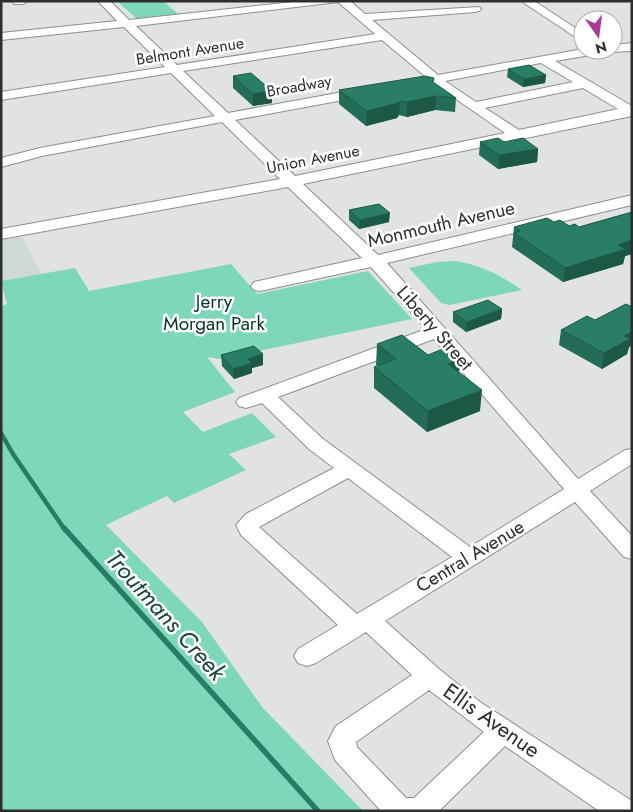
<svg xmlns="http://www.w3.org/2000/svg" width="633" height="812" font-family="Jost,sans-serif">
<style>
.built{fill:#cdd9d4}
.green{fill:#7ed7ba}
.lines{fill:none;stroke-linecap:round;stroke-linejoin:round}
.stream-far1{stroke:#287b65;stroke-width:4.5}
.stream{stroke:#287b65;stroke-width:5.5}
.minor-casing{stroke:#8c8f8e;stroke-width:2}
.minor{fill:#fff;fill-rule:evenodd}
.wall{fill:#236c58}
.shaded-wall{fill:#1d5847}
.building{fill:#297e66;stroke:#1d5847}
.labels{text-anchor:middle;dominant-baseline:central;stroke-width:5;stroke-linejoin:round;paint-order:stroke}
.far-street-label{font-size:16px;fill:#2d2f2e;stroke:#fff}
.street-label{font-size:19px;fill:#2d2f2e;stroke:#fff}
.park-label{font-size:19px;fill:#023528;stroke:#fff}
.near-street-label{font-size:22px;fill:#2d2f2e;stroke:#fff}
.near-water-label{font-size:24px;font-style:italic;fill:#19483a;stroke:#fff}
</style>
<rect width="100%" height="100%" fill="#e0e3e2"/>
<path class="built" d="M 22,237 L 41,274 L 1,281 L 1,240 Z"/>
<g class="green">
<path d="M 117,1 L 163,1 L 179,15 L 137,19 Z"/>
<path d="M 456,261 C 483,266 500,275 522,290 L 449,305 L 441,303 L 409,268 L 437,262 Z"/>
<path d="M 231,264 L 257,294 L 368,271 L 412,319 L 220,359 L 207,357 L 235,392 L 183,412 L 203,432 L 252,413 L 276,437 L 229,454 L 246,470 L 174,503 L 167,496 L 106,525 L 202,622 L 262,707 L 363,811 L 1,811 L 1,306 L 7,304 L 1,281 L 75,268 L 89,291 Z"/>
</g>
<g class="lines">
<path class="stream-far1" d="M 1,433 L 13,454 L 65,530"/>
<path class="stream" d="M 64,528 L 318,811"/>
<defs>
<g id="minor">
<path d="M 13,1 L 28,1 L 23,4 L 14,4 Z"/>
<path d="M 98,1 L 110,1 L 129,20 L 301,1 L 350,1 L 365,14 L 479,7 L 481,9 L 479,11 L 475,12 L 372,20 L 438,75 L 583,49 L 613,50 L 613,45 L 632,43 L 632,51 L 609,52 L 555,61 L 632,106 L 632,116 L 303,184 L 378,255 L 632,195 L 632,205 L 387,263 L 578,479 L 625,450 L 632,449 L 632,464 L 590,491 L 632,536 L 632,559 L 624,557 L 575,502 L 385,621 L 439,669 L 480,702 L 632,801 L 632,811 L 599,811 L 505,746 L 439,811 L 381,811 L 335,760 L 328,741 L 336,726 L 412,675 L 366,632 L 316,663 L 307,666 L 298,663 L 294,656 L 298,649 L 338,625 L 241,535 L 236,525 L 246,514 L 334,468 L 309,449 L 262,403 L 246,408 L 239,406 L 236,402 L 239,398 L 426,329 L 371,267 L 260,291 L 254,290 L 251,286 L 254,282 L 362,258 L 288,187 L 1,239 L 1,229 L 280,179 L 222,122 L 42,156 L 1,167 L 1,158 L 40,148 L 215,116 L 171,73 L 1,100 L 1,92 L 165,67 L 124,27 L 1,40 L 1,33 L 117,21 ZM 338,2 L 375,34 L 177,65 L 136,26 ZM 382,40 L 426,77 L 403,81 L 402,84 L 403,87 L 408,88 L 433,83 L 505,133 L 295,176 L 235,120 L 365,96 L 370,95 L 371,92 L 370,89 L 365,88 L 228,113 L 183,71 ZM 541,63 L 573,82 L 476,102 L 445,81 ZM 583,88 L 618,109 L 519,130 L 485,108 ZM 434,339 L 564,489 L 470,547 L 323,439 L 278,397 ZM 348,478 L 452,557 L 357,614 L 259,527 ZM 429,690 L 484,732 L 414,798 L 406,798 L 357,747 L 356,742 Z"/>
<path d="M 521,1 L 534,1 L 583,33 L 583,42 Z"/>
</g>
</defs>
<use href="#minor" class="minor-casing"/>
<use href="#minor" class="minor"/>
</g>
<g class="wall">
<path d="M 508,69 L 546,75 L 545,83 L 523,87 L 507,77 Z"/>
<path d="M 233,76 L 272,91 L 272,103 L 253,106 L 233,88 Z"/>
<path d="M 434,83 L 456,98 L 455,112 L 435,110 L 407,117 L 399,115 L 397,118 L 366,126 L 339,104 L 339,90 Z"/>
<path d="M 480,142 L 504,142 L 538,149 L 537,162 L 498,169 L 479,155 Z"/>
<path d="M 349,210 L 389,222 L 359,229 L 349,220 Z"/>
<path d="M 632,212 L 632,254 L 625,256 L 623,264 L 563,282 L 512,247 L 514,227 L 554,222 L 569,226 L 579,227 Z"/>
<path d="M 632,307 L 632,345 L 629,347 L 627,354 L 602,369 L 559,345 L 561,330 L 595,320 Z"/>
<path d="M 502,309 L 501,319 L 466,332 L 453,322 L 453,312 Z"/>
<path d="M 377,344 L 428,355 L 460,359 L 459,372 L 480,411 L 427,432 L 374,388 L 374,367 L 378,366 L 376,365 Z"/>
<path d="M 263,354 L 263,365 L 252,368 L 252,373 L 234,379 L 222,366 L 221,355 Z"/>
</g>
<g class="shaded-wall">
<path d="M 546,75 L 545,83 L 523,87 L 524,79 Z"/>
<path d="M 272,91 L 272,103 L 253,106 L 253,94 Z"/>
<path d="M 436,96 L 435,110 L 407,117 L 407,102 Z"/>
<path d="M 400,101 L 399,115 L 397,118 L 366,126 L 367,111 Z"/>
<path d="M 538,149 L 537,162 L 498,169 L 499,155 Z"/>
<path d="M 390,213 L 389,222 L 359,229 L 360,220 Z"/>
<path d="M 632,240 L 632,254 L 625,256 L 623,264 L 563,282 L 565,268 L 618,245 Z"/>
<path d="M 502,309 L 501,319 L 466,332 L 467,322 Z"/>
<path d="M 632,332 L 632,345 L 629,347 L 627,354 L 602,369 L 604,353 L 624,336 Z"/>
<path d="M 263,354 L 263,365 L 252,368 L 252,373 L 234,379 L 233,369 L 248,359 Z"/>
<path d="M 460,359 L 458,379 L 448,364 Z"/>
<path d="M 482,390 L 480,411 L 427,432 L 428,411 Z"/>
</g>
<g class="building">
<path d="M 529,65 L 546,75 L 524,79 L 508,69 Z"/>
<path d="M 251,73 L 272,91 L 253,94 L 233,76 Z"/>
<path d="M 425,76 L 434,78 L 433,82 L 456,98 L 436,96 L 407,102 L 400,101 L 398,103 L 367,111 L 339,90 Z"/>
<path d="M 498,138 L 504,142 L 523,138 L 538,149 L 499,155 L 480,142 Z"/>
<path d="M 379,204 L 390,213 L 360,220 L 349,210 Z"/>
<path d="M 632,212 L 632,240 L 618,245 L 626,249 L 565,268 L 514,233 L 520,231 L 514,227 L 547,218 L 554,222 L 560,220 L 569,226 L 575,224 L 579,227 Z"/>
<path d="M 488,300 L 502,309 L 467,322 L 453,312 Z"/>
<path d="M 626,304 L 632,307 L 632,332 L 624,336 L 630,339 L 604,353 L 561,330 L 587,316 L 595,320 Z"/>
<path d="M 402,335 L 428,355 L 445,348 L 460,359 L 448,364 L 482,390 L 428,411 L 374,367 L 396,359 L 377,344 Z"/>
<path d="M 254,346 L 263,354 L 248,359 L 252,363 L 233,369 L 221,355 Z"/>
</g>
<g class="labels">
<g class="far-street-label">
<text transform="translate(190 51) rotate(-9)">Belmont Avenue</text>
<text transform="translate(299 86) rotate(-10)">Broadway</text>
<text transform="translate(313 159) rotate(-11)">Union Avenue</text>
</g>
<g class="street-label">
<text transform="translate(441 224) rotate(-13)">Monmouth Avenue</text>
<text transform="translate(435 328) rotate(49)">Liberty Street</text>
<text transform="translate(470 556) rotate(-31)">Central Avenue</text>
</g>
<g class="park-label">
<text x="214" y="301">Jerry<tspan x="214" dy="22">Morgan Park</tspan></text>
</g>
<g class="near-street-label">
<text transform="translate(492 720) rotate(35)">Ellis Avenue</text>
</g>
<g class="near-water-label">
<text transform="translate(166 615) rotate(48)">Troutmans Creek</text>
</g>
</g>
<rect width="633" height="812" fill="none" stroke="#2d2f2e" stroke-width="5"/>
<g transform="translate(598 35) rotate(166)"><circle r="24" fill="#ffffff" stroke="#abacab"/>
<path d="M0-4L9 19L0 12L-9 19Z" fill="#ac3b96"/>
<text y="-8" font-size="14" font-weight="bold" text-anchor="middle" fill="#2d2f2e">N</text>
</g>
</svg>
